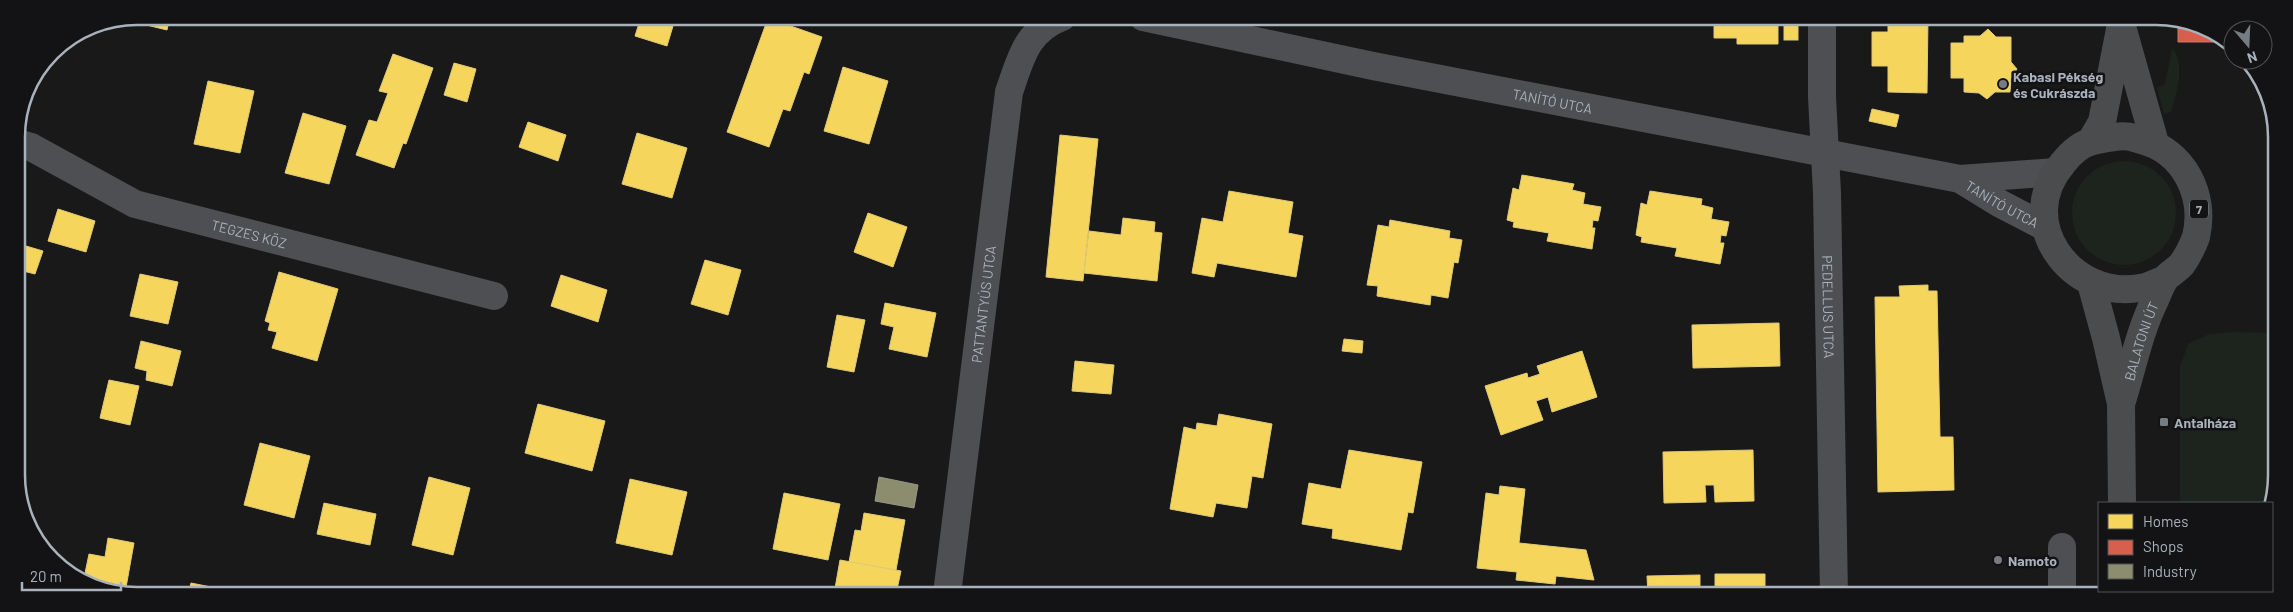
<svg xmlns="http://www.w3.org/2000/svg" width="2293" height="612" font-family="Barlow,sans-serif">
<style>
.green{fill:#1c241d}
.homes{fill:#f6d55c;stroke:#dfca78}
.shops{fill:#d6604d;stroke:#c8786e}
.industry{fill:#8c8c6e;stroke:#959785}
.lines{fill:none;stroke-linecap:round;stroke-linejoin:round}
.street{stroke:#4d4f52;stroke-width:28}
.primary{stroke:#4a4c4e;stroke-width:28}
.poi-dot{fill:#777c82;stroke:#131315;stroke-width:2}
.labels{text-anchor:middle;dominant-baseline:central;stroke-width:5;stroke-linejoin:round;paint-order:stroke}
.shield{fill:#131315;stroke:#7c8289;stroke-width:1}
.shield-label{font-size:12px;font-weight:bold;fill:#a9b1bb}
.poi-label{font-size:14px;font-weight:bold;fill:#a9b1bb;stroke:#131315;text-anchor:start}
.street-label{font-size:14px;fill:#a9b1bb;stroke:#131315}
.rim{fill:none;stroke:#a9b1bb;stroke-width:2.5}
</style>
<rect width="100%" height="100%" fill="#191919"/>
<g class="green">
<path d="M 2172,48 C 2186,63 2177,94 2171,112 L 2164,114 L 2157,88 L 2165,84 Z"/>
<circle cx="2124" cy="213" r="52"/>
<path d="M 2232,332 L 2274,333 L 2274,499 L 2272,505 L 2272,503 L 2180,503 L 2180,366 L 2188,344 L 2209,334 Z"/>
</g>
<g class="homes">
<path d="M 137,16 L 170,16 L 167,30 L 130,21 L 131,17 Z"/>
<path d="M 641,17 L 673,26 L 667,46 L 635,36 Z"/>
<path d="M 768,18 L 822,37 L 809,74 L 804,72 L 790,111 L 783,109 L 769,147 L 727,132 Z"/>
<path d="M 1602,18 L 1636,18 L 1635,23 Z"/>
<path d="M 1714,18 L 1778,18 L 1778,44 L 1737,44 L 1737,38 L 1714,38 Z"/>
<path d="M 1888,18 L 1928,18 L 1927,93 L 1888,92 L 1888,66 L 1872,66 L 1872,32 L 1888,32 Z"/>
<rect x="1784" y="24" width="14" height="16"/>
<path d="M 1988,29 L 1996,37 L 2011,37 L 2011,62 L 2017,69 L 2011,78 L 2010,92 L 1995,92 L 1987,99 L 1979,93 L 1964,92 L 1964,78 L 1951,78 L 1951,43 L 1964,43 L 1964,36 L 1980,36 Z"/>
<path d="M 393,54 L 433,68 L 406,144 L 403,143 L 394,168 L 356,155 L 369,120 L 377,122 L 388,93 L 379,91 Z"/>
<path d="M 454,63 L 476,69 L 467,102 L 444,95 Z"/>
<path d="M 843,67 L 888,81 L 869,144 L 824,131 Z"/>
<path d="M 38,72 L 33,93 L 25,91 L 26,91 Z"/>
<path d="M 208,81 L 254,91 L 240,153 L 194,144 Z"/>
<path d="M 1872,109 L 1899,115 L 1896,127 L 1869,121 Z"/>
<path d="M 303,113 L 346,126 L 329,184 L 285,173 Z"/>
<path d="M 528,122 L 566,135 L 558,161 L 519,147 Z"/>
<path d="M 637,133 L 687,148 L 672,198 L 622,184 Z"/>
<path d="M 1060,135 L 1098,139 L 1083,281 L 1046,277 Z"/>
<path d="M 1522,175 L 1574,184 L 1572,190 L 1585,193 L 1583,204 L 1601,207 L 1598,221 L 1593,220 L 1592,228 L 1595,228 L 1592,249 L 1547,241 L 1549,233 L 1513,227 L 1514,222 L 1507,220 L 1513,188 L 1519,190 Z"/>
<path d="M 1229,191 L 1293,202 L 1288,233 L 1303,236 L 1296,277 L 1217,263 L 1214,277 L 1192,273 L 1202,218 L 1223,222 Z"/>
<path d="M 1650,191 L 1702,199 L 1701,205 L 1713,208 L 1711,219 L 1729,222 L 1726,236 L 1721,235 L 1720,243 L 1724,243 L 1720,264 L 1675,256 L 1677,248 L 1641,242 L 1642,237 L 1636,235 L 1641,203 L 1647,205 Z"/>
<path d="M 58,209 L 95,221 L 86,252 L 48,241 Z"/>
<path d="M 868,213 L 907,227 L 893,267 L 854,252 Z"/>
<path d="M 1123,218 L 1155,222 L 1154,232 L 1162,233 L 1157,281 L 1084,273 L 1089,231 L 1121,235 Z"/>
<path d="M 1390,220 L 1450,231 L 1449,238 L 1462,240 L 1458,263 L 1454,262 L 1448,298 L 1431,295 L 1430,305 L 1377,296 L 1378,286 L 1367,285 L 1378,225 L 1389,227 Z"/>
<path d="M 26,246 L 43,251 L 35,274 L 19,270 Z"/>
<path d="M 705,260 L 741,270 L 728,315 L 691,304 Z"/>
<path d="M 279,272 L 338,289 L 317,361 L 272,348 L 277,332 L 268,330 L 270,323 L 265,321 Z"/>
<path d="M 140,274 L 178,282 L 168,324 L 130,316 Z"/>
<path d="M 561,275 L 607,290 L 598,322 L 551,306 Z"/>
<path d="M 1928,285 L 1928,291 L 1937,291 L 1940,437 L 1953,437 L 1954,490 L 1878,492 L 1875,297 L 1900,297 L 1899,286 Z"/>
<path d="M 885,303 L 936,313 L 927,357 L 889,349 L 894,327 L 881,324 Z"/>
<path d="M 837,315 L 865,320 L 854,372 L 827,367 Z"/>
<path d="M 1779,323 L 1780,366 L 1693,368 L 1692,325 Z"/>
<path d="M 1344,339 L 1363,341 L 1362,353 L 1342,351 Z"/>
<path d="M 141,341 L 181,351 L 172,386 L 146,380 L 147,371 L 135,368 Z"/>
<path d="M 1582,351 L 1597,397 L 1552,412 L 1548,397 L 1536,401 L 1543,420 L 1501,435 L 1485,386 L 1527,373 L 1528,378 L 1540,374 L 1537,366 Z"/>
<path d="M 1075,361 L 1114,365 L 1111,394 L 1072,391 Z"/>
<path d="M 109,380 L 139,386 L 130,425 L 100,418 Z"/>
<path d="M 538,404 L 605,421 L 592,471 L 525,453 Z"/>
<path d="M 1219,414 L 1272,424 L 1263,478 L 1252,476 L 1247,508 L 1216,503 L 1213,517 L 1170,509 L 1184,427 L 1196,430 L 1197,423 L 1217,426 Z"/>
<path d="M 260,443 L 310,456 L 294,518 L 244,505 Z"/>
<path d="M 1349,450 L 1422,462 L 1413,513 L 1408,512 L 1401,550 L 1332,538 L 1333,529 L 1302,524 L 1309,483 L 1341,489 Z"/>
<path d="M 1753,450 L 1754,501 L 1715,502 L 1714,485 L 1705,485 L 1706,502 L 1664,503 L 1663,452 Z"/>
<path d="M 429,477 L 470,488 L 453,555 L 412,545 Z"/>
<path d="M 630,479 L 687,492 L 672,555 L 616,543 Z"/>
<path d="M 1500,486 L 1525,489 L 1519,543 L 1586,550 L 1594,580 L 1556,576 L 1555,584 L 1516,580 L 1517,572 L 1477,568 L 1486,493 L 1499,495 Z"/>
<path d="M 784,493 L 840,504 L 828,560 L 773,549 Z"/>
<path d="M 324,503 L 376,514 L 370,545 L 317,534 Z"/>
<path d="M 864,513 L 905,520 L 896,570 L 849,562 L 855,530 L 861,531 Z"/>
<path d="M 108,538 L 134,543 L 125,593 L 113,593 L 84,578 L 89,554 L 105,557 Z"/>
<path d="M 840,560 L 901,571 L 896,594 L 834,594 Z"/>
<path d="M 1715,574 L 1765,574 L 1765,590 L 1774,589 L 1774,595 L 1715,595 Z"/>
<path d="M 1700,575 L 1700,595 L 1648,595 L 1647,576 Z"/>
<path d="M 191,583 L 236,592 L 183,593 L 183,591 L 189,591 Z"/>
<path d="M 1982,592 L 1982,595 L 1880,595 L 1880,593 Z"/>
</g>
<path class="shops" d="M 2178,19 L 2180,19 L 2222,42 L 2178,42 Z"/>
<path class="industry" d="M 879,477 L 918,485 L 914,508 L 875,501 Z"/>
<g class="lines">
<g class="street">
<path id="s1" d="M 1143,17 L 1373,66 L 1960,179 L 2056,172"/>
<path id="s2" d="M 1822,18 L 1822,97 L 1827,193 L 1834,595"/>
<path id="s3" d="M 17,143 L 31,147 L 135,204 L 494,296"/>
<path id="s4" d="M 1960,179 L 1999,203 L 2045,227"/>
<path id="s5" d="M 947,594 L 1009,92 C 1021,58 1026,31 1062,17"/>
<path d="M 2062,595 L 2062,547"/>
</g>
<g class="primary">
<path d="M 2123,30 L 2155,143"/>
<path d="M 2091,141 L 2102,122 L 2122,19"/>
<path d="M 2091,283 L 2106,338 L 2121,404 L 2122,503"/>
<path id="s6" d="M 2121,404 C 2132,370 2139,332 2155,300 C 2158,293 2161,285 2165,279 C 2170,273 2177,270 2182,264 C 2187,257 2193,245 2196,237 C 2206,195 2184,151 2141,140 C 2132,137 2125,135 2115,137 C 2108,138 2100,139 2093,141 C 2081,144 2070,154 2063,163 C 2013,221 2070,300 2140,288 C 2149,287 2157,282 2165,279"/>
<path d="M 2122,591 L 2122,595"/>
</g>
</g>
<g class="poi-dot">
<circle cx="2003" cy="84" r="5"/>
<rect x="2159" y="417" width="10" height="10" rx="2.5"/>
<circle cx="1998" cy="560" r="5"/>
</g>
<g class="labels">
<rect class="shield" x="2190" y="199.5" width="18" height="19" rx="4"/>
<g class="shield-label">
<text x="2199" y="209">7</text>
</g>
<g class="poi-label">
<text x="2013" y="76">Kabasi Pékség<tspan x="2013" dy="16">és Cukrászda</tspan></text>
<text x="2174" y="422">Antalháza</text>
<text x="2008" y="560">Namoto</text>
</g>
<g class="street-label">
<text stroke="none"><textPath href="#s1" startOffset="418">TANÍTÓ UTCA</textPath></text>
<text stroke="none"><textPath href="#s4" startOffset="49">TANÍTÓ UTCA</textPath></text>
<text stroke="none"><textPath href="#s3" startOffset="251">TEGZES KÖZ</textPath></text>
<text stroke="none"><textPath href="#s5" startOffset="292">PATTANTYÚS UTCA</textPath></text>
<text stroke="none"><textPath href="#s2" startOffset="289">PEDELLUS UTCA</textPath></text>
<text stroke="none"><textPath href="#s6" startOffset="66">BALATONI ÚT</textPath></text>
</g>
</g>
<path d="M0 0H2293V612H0ZM137 25H2156A112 112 0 0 1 2268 137V475A112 112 0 0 1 2156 587H137A112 112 0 0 1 25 475V137A112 112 0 0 1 137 25Z" fill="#131315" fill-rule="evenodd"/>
<path class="rim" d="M137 25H2156A112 112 0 0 1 2268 137V475A112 112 0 0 1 2156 587H137A112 112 0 0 1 25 475V137A112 112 0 0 1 137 25Z"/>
<rect x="2098" y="502" width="175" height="90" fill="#131315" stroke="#4f5257"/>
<rect x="2108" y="514" width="25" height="15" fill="#f6d55c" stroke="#4f5257"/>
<text x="2143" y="527" font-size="15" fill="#a9b1bb">Homes</text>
<rect x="2108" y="540" width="25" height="15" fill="#d6604d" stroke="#4f5257"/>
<text x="2143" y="552" font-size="15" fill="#a9b1bb">Shops</text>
<rect x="2108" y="564" width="25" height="15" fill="#8c8c6e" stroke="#4f5257"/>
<text x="2143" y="577" font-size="15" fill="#a9b1bb">Industry</text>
<g transform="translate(2248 45) rotate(161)"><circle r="24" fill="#131315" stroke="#4f5257"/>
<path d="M0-4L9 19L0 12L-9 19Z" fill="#777c82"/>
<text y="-8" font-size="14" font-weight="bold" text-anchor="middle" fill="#a9b1bb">N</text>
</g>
<path d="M22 582v8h99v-8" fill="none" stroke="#a9b1bb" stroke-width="2.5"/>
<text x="30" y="582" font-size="15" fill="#a9b1bb" stroke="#131315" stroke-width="4" paint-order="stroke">20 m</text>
</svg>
